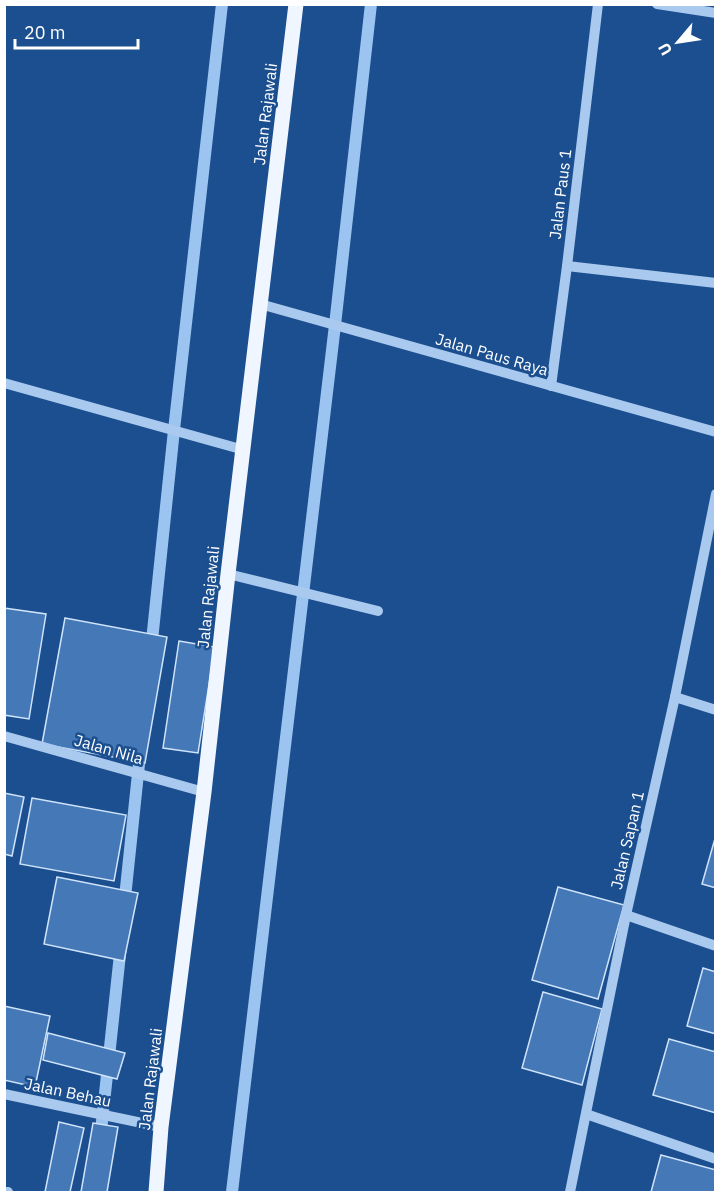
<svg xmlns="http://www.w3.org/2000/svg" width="720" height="1197" font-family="'IBM Plex Sans',sans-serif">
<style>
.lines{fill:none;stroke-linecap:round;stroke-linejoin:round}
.stream{stroke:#9cc4f0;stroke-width:12}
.building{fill:#4478b7;stroke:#cfe3fa;stroke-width:1.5}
.minor{stroke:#a9c9ee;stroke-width:10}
.major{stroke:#f0f6ff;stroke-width:15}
.labels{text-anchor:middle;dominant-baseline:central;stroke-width:5;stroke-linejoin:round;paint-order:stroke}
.street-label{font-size:16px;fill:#fff;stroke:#1b4f8f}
</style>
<rect width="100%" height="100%" fill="#1b4f8f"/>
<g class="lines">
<g class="stream">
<path d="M 151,650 L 174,430 L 222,4"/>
<path d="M 124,907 L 141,745"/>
<path d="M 100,1140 L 121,945"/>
<path d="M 232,1192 L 335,325 L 371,4"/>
</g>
</g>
<g class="building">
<path d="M 4,608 L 46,614 L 29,719 L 4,715 Z"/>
<path d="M 65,618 L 167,637 L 145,763 L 42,744 Z"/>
<path d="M 179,641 L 215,647 L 198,753 L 163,748 Z"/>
<path d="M 4,793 L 24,797 L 12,856 L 4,854 Z"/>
<path d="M 32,798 L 126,815 L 114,881 L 20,864 Z"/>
<path d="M 716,835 L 716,888 L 702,884 Z"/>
<path d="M 57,877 L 138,893 L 124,961 L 44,944 Z"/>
<path d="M 558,887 L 624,905 L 598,999 L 532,980 Z"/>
<path d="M 703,968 L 716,972 L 716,1034 L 687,1026 Z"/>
<path d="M 543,992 L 602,1009 L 582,1085 L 522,1068 Z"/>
<path d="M 4,1006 L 50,1016 L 35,1087 L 4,1080 Z"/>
<path d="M 48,1033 L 125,1053 L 117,1079 L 43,1060 Z"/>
<path d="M 669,1039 L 716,1052 L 716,1113 L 653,1095 Z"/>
<path d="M 59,1122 L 84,1128 L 70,1192 L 45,1192 Z"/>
<path d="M 93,1123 L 118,1127 L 107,1192 L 81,1192 Z"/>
<path d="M 661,1155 L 716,1170 L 715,1192 L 651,1192 Z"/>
</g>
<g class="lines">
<g class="minor">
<path d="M 657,4 L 716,13"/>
<path d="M 567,266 L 716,283"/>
<path d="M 260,304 L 716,432"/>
<path d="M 4,383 L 244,450"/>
<path d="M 551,386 L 567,266 L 598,4"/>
<path d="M 228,574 L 378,611"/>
<path d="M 675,697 L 716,710"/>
<path d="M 4,736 L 204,792"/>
<path d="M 626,915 L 716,946"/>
<path d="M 4,1094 L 161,1127"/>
<path d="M 586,1114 L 716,1159"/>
<path d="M 4,1192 L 8,1192"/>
<path d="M 570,1192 L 626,915 L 675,697 L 716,494"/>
</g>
<path class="major" d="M 156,1192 L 161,1127 L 204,792 L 228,574 L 296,4"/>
</g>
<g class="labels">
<g class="street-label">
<text transform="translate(265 114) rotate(-83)">Jalan Rajawali</text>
<text transform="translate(560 194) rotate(-83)">Jalan Paus 1</text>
<text transform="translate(492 354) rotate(16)">Jalan Paus Raya</text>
<text transform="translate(208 597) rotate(-84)">Jalan Rajawali</text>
<text transform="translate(109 749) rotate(16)">Jalan Nila</text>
<text transform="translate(627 840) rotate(-77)">Jalan Sapan 1</text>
<text transform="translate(150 1079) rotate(-83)">Jalan Rajawali</text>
<text transform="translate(68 1092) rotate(12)">Jalan Behau</text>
</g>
</g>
<rect width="720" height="1197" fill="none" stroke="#ffffff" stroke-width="12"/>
<g transform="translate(678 42) rotate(241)" stroke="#1b4f8f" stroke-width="4.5" paint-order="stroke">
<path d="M0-4.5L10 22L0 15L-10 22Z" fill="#ffffff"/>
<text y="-9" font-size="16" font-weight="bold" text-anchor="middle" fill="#ffffff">U</text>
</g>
<path d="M15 39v9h123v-9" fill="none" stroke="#ffffff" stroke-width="3"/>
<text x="24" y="39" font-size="18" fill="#ffffff" stroke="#1b4f8f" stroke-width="4.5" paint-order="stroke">20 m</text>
</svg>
